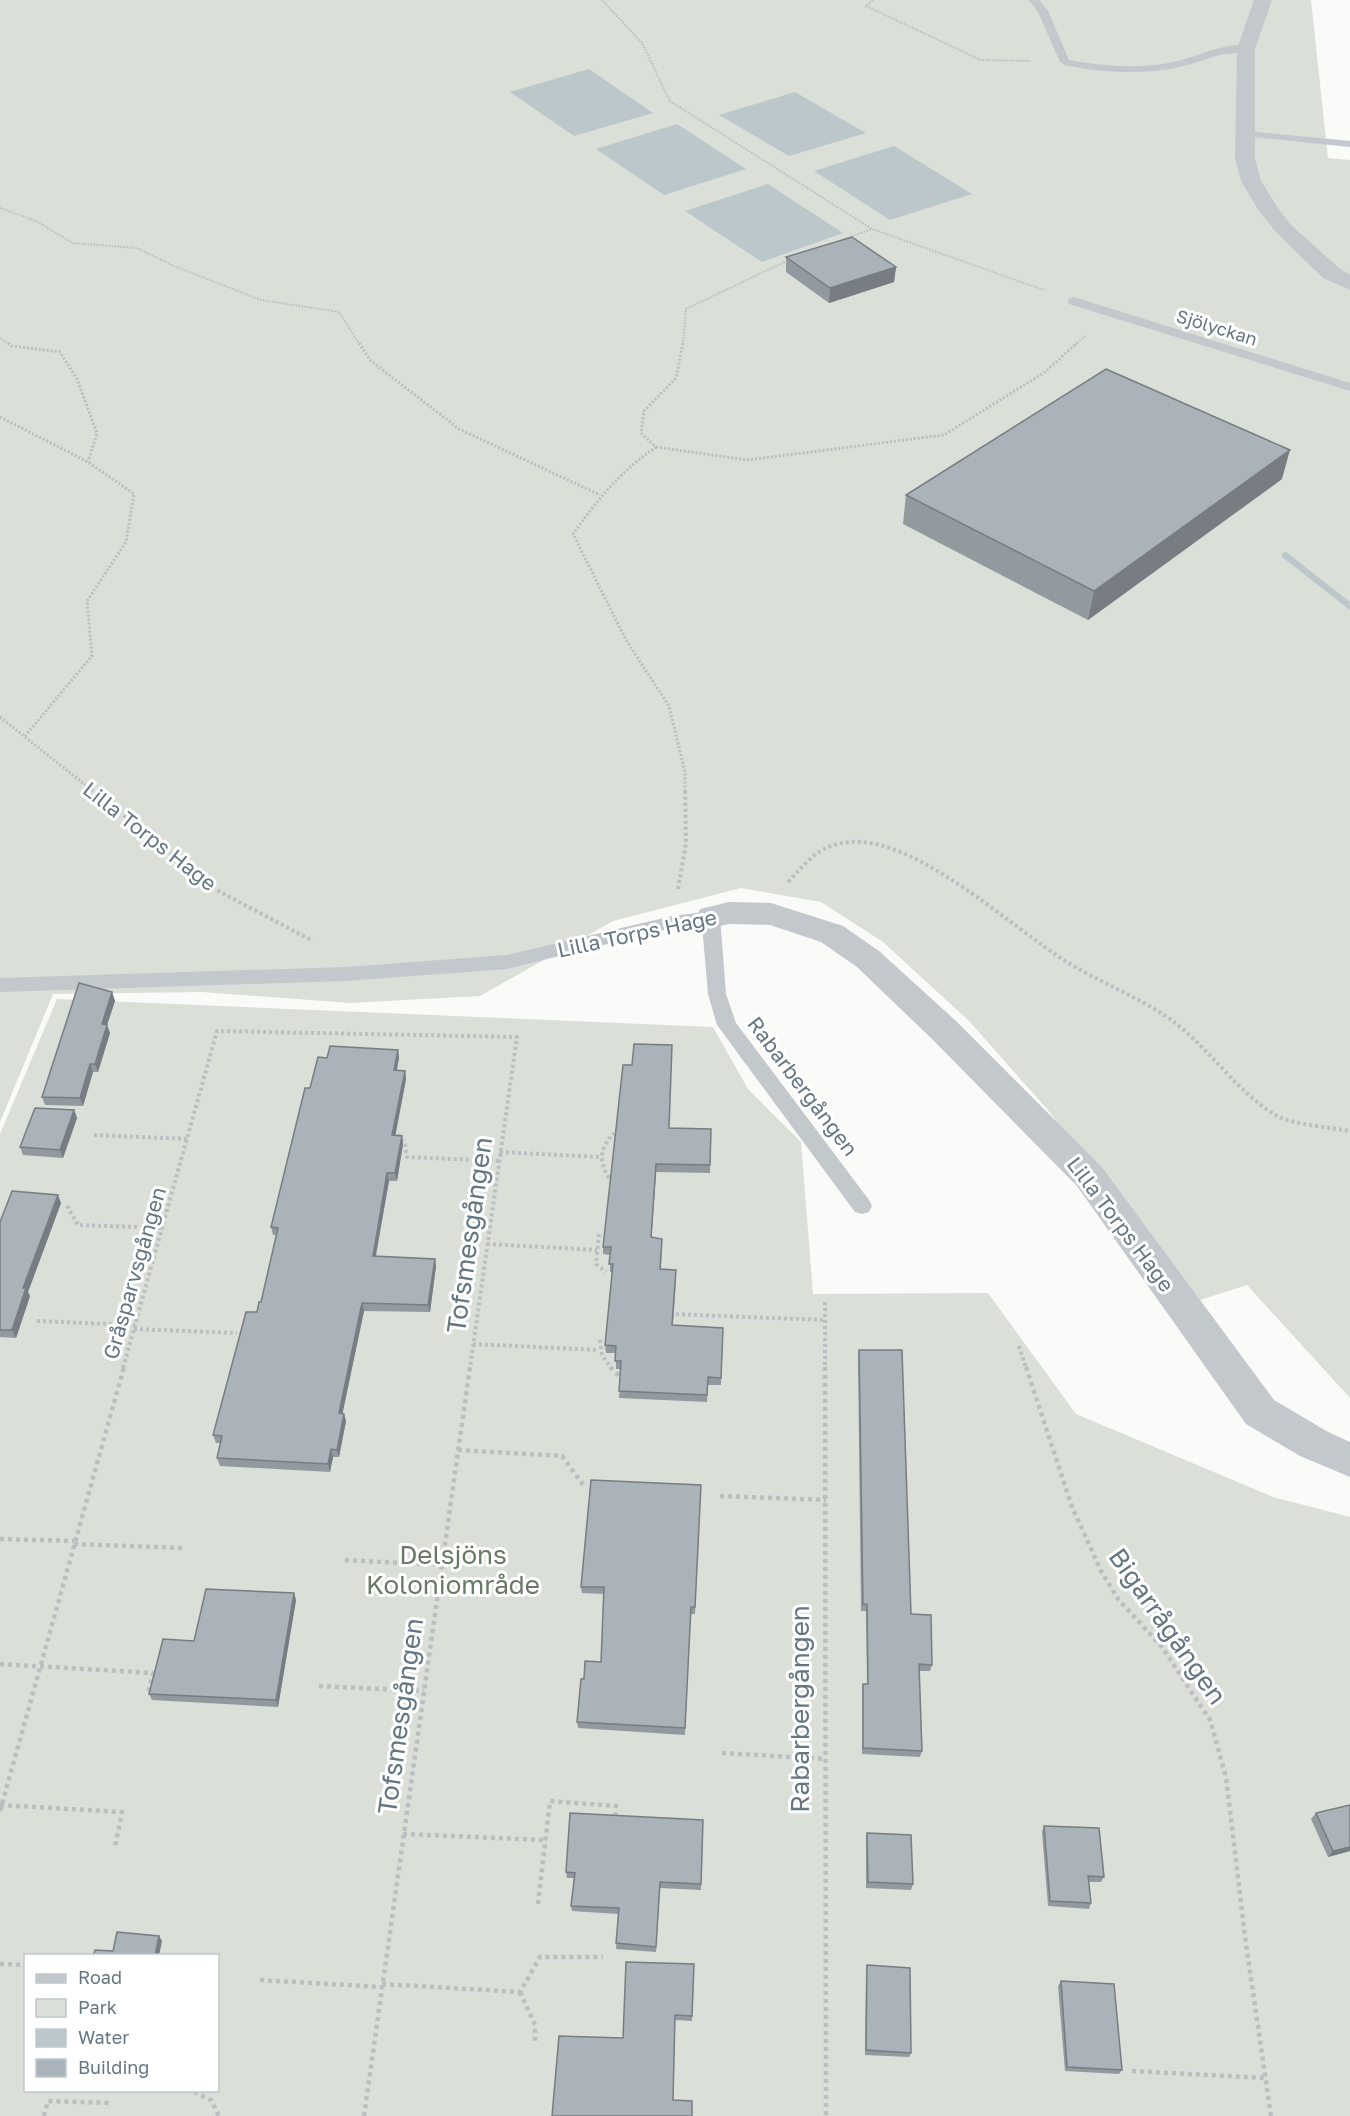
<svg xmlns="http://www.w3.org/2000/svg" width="1350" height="2116" font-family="'Golos Text',sans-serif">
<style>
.green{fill:#dadfd7;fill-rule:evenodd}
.water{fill:#bbc7cb}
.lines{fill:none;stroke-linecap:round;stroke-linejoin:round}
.stream{fill:#bbc7cb;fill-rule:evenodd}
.path-far3{stroke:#bbbfc2;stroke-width:2;stroke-dasharray:1.5 1.5;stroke-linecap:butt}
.path-far2{stroke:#bbbfc2;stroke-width:3;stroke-dasharray:2 2;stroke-linecap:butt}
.path-far1{stroke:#bbbfc2;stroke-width:4;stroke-dasharray:3 3;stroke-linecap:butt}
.path{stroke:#bbbfc2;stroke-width:4.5;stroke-dasharray:4 4;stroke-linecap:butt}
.lane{fill:#c3c8cc;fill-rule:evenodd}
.street{fill:#c3c8cc;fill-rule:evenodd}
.wall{fill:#929a9f}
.shaded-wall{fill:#777d82}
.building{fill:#aab3b9;stroke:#777d82;stroke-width:1.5}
.labels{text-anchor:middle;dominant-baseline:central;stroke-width:6;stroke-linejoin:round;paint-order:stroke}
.far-street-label{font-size:18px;fill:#657683;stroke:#fff}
.street-label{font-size:21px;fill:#657683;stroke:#fff}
.near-street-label{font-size:26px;fill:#657683;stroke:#fff}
.near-park-label{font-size:26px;fill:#687a64;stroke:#fff}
</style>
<rect width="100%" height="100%" fill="#fafaf8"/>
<g class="green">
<path d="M 0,0 L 1311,0 L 1328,158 L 1350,160 L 1350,1398 L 1247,1285 L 1197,1301 L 1047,1109 L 969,1021 L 883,942 L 821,902 L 741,888 L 613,921 L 480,996 L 350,1003 L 202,992 L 53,994 L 0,1122 Z"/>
<path d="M 57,999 L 713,1027 L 748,1089 L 801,1142 L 813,1294 L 988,1293 L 1076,1414 L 1273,1497 L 1350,1517 L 1350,2116 L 0,2116 L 0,1134 ZM 26,1956 L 218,1956 L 218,2090 L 26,2090 Z"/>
</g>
<g class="water">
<path d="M 589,69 L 653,113 L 574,136 L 510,92 Z"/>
<path d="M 795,92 L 866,133 L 789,156 L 719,115 Z"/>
<path d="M 677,124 L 746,169 L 664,195 L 596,149 Z"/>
<path d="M 894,146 L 972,194 L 890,220 L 814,171 Z"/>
<path d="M 768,184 L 843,233 L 762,262 L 685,211 Z"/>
</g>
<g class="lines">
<path class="stream" d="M 1286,552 L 1350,602 L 1350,610 L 1282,557 L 1282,553 Z"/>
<g class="path-far3">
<path d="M 602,0 L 642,43 L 670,101 L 872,229 L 1044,290"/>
<path d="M 873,0 L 866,6 L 981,60 L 1031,61"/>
<path d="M 0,208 L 36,221 L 73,243 L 137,248 L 174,266 L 261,300 L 339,312 L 360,345"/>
<path d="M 844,239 L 872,229"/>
<path d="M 0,338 L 10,345"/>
<path d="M 683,345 L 686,309 L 789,260"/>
<path d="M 1075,345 L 1086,335"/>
</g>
<g class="path-far2">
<path d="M 8,343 L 12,346 L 60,352 L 77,379 L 97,433 L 88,462"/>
<path d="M 359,343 L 371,361 L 459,429 L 600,495"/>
<path d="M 683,343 L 676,378 L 644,411 L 641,433 L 656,447 C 621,471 597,500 573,534 L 626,640 L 669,706 L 685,772 L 685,791"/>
<path d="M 0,417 L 88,462 L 134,494 L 126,542 L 87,601 L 92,656 L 25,736"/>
<path d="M 656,447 L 747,460 L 944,435 L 1045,372 L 1077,343"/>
<path d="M 0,717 L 93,791"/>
</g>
<g class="path-far1">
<path d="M 91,789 L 220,892 L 313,941"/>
<path d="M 788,882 C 808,861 819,844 851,842 C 917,837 1012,928 1067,962 C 1099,982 1136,996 1167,1017 C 1208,1045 1237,1094 1279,1117 C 1293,1124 1332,1128 1350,1131"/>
<path d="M 678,889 L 686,843 L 685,789"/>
<path d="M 398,1134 L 405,1145 L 407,1157 L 499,1161"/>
<path d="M 94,1135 L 187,1139"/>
<path d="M 500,1152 L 600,1157"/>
<path d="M 609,1178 C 598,1160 600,1148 614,1133"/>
<path d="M 67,1206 L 78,1225 L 163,1228"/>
<path d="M 599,1234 L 596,1264 L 606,1272"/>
<path d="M 487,1244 L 597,1250"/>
<path d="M 825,1302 L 825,1368"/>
<path d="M 670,1314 L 825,1320"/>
<path d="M 37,1321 L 135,1325"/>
<path d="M 134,1329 L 237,1333"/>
<path d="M 600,1340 L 602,1355 L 611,1368"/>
<path d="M 473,1344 L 599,1350"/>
<path d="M 1019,1346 L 1026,1368"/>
<path d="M 123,1368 L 217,1031 L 517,1037 L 470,1368"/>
</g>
<g class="path">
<path d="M 610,1367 L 619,1376"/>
<path d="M 825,1367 L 826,2116"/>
<path d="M 1026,1367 L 1072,1507 L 1101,1571 L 1118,1599 L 1162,1647 L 1210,1720 L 1226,1777 L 1245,1937 L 1271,2116"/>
<path d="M 458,1450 L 562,1456 L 584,1486"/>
<path d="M 720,1496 L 826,1500"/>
<path d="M 0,1539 L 74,1541"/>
<path d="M 74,1544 L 182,1548"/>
<path d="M 345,1560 L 441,1565"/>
<path d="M 0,1664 L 153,1673 L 148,1695"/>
<path d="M 319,1686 L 424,1691"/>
<path d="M 722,1753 L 826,1759"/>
<path d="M 0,1805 L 122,1812 L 115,1847"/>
<path d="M 0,1811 L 124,1367"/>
<path d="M 403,1834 L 545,1840"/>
<path d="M 538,1904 L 550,1801 L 616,1806 L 615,1819"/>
<path d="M 0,1964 L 26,1965"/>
<path d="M 260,1980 L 381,1987"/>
<path d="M 382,1984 L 520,1992 L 540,1957 L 603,1957"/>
<path d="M 520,1992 L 535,2025 L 535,2043"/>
<path d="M 1132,2071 L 1265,2078"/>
<path d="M 194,2092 L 211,2100 L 219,2116"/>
<path d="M 44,2116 L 48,2101 L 109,2103"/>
<path d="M 364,2116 L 470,1367"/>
</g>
<g class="lane">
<path d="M 1029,0 L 1039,0 L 1048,11 L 1069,60 C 1105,67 1149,70 1185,59 C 1200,55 1238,38 1251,49 C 1244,55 1230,52 1220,55 C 1207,58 1194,64 1180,67 C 1143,75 1102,73 1065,65 L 1060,62 L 1038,12 Z"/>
<path d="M 1247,131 L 1350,141 L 1350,147 L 1243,136 L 1241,134 Z"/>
<path d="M 1074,297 L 1350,383 L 1350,391 L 1069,304 L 1068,301 L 1069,298 Z"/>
<path d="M 711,911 L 717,912 L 720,917 L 726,994 L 736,1023 L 869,1200 L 872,1206 L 869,1212 L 862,1214 L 855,1212 L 717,1025 L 708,994 L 702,925 L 672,928 L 507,969 L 346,981 L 0,992 L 0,978 L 346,967 L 507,955 L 672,916 Z"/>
</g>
<g class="street">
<path d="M 1254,0 L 1272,0 L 1255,49 L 1255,158 L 1261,181 L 1278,208 L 1290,224 L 1339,268 L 1350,275 L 1350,290 L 1323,278 L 1276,232 L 1259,211 L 1241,181 L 1235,158 L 1237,49 Z"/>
<path d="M 729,902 L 771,903 L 843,926 L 879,951 L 956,1021 L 1101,1166 L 1274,1400 L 1328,1432 L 1350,1442 L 1350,1477 L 1300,1456 L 1246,1424 L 1077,1186 L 932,1039 L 857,967 L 821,942 L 770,925 L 729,924 L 711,928 L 700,925 L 696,917 L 700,909 Z"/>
</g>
</g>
<g class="wall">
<path d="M 786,257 L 896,267 L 894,282 L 829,303 L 786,272 Z"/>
<path d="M 1282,479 L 1088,620 L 903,524 L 906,495 Z"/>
<path d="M 112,992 L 115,1001 L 107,1025 L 110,1033 L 98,1072 L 93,1072 L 83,1106 L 45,1105 L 42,1097 Z"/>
<path d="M 398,1050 L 399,1058 L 397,1070 L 405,1071 L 406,1079 L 395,1135 L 403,1144 L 397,1181 L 389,1181 L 376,1256 L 435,1259 L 436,1266 L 430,1312 L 364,1311 L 342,1413 L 344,1414 L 346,1421 L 339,1457 L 333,1457 L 330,1472 L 220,1466 L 217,1458 L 221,1443 L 216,1443 L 213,1435 L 257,1312 L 261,1302 L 277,1235 L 273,1235 L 271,1227 L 310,1088 L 327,1058 Z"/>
<path d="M 74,1110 L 77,1118 L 63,1158 L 23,1155 L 20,1147 Z"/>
<path d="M 669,1128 L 711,1129 L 710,1173 L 656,1172 L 651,1237 L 662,1239 L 661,1269 L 676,1278 L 673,1325 L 723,1328 L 721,1385 L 708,1385 L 707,1402 L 619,1398 L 621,1369 L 616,1369 L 616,1353 L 606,1353 L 605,1345 L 612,1272 L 610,1272 L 610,1255 L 603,1254 L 603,1247 Z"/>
<path d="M 61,1203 L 28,1292 L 30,1296 L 16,1338 L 0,1337 L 0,1222 Z"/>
<path d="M 859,1350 L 911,1614 L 932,1665 L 930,1671 L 919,1671 L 922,1751 L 920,1757 L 862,1754 L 862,1690 L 863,1684 L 867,1684 L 866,1611 L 861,1611 L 858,1357 Z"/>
<path d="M 701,1485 L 695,1614 L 690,1614 L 685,1735 L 578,1728 L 577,1722 L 584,1679 L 601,1662 L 604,1594 L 582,1593 L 581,1587 Z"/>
<path d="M 294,1593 L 296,1600 L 278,1707 L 152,1700 L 149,1694 L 194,1641 Z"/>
<path d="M 1316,1813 L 1350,1851 L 1328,1857 L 1311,1819 Z"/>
<path d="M 703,1820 L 701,1890 L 660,1888 L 656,1952 L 616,1949 L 618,1914 L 572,1911 L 571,1906 L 574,1878 L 567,1878 L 566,1872 Z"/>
<path d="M 1044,1826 L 1104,1877 L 1101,1882 L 1089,1882 L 1091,1903 L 1089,1909 L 1048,1906 L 1042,1832 Z"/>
<path d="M 867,1833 L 913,1884 L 911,1890 L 866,1888 L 866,1839 Z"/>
<path d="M 694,1964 L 692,2021 L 675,2020 L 552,2116 L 623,2038 Z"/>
<path d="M 867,1965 L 911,2053 L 909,2057 L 865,2055 L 866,1971 Z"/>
<path d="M 1061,1981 L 1122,2070 L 1119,2074 L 1065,2071 L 1058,1986 Z"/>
</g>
<g class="shaded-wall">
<path d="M 896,267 L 894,282 L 829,303 L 830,288 Z"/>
<path d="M 1290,450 L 1282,479 L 1088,620 L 1094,591 Z"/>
<path d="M 112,992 L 115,1001 L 107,1025 L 110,1033 L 98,1072 L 95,1064 L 102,1024 Z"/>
<path d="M 398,1050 L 399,1058 L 395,1078 L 394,1070 Z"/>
<path d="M 90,1064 L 93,1072 L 83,1106 L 80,1098 Z"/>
<path d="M 405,1071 L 406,1079 L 394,1143 L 392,1135 Z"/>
<path d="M 74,1110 L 77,1118 L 63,1158 L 60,1150 Z"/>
<path d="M 402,1136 L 403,1144 L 397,1181 L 395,1173 Z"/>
<path d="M 656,1164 L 656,1172 L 651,1245 L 651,1237 Z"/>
<path d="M 387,1173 L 389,1181 L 374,1264 L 373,1256 Z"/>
<path d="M 58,1195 L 61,1203 L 28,1292 L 30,1296 L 16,1338 L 12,1330 L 23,1288 Z"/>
<path d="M 435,1259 L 436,1266 L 430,1312 L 428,1305 Z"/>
<path d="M 362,1303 L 364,1311 L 341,1421 L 339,1413 Z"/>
<path d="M 344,1414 L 346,1421 L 339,1457 L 337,1450 Z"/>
<path d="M 331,1449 L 333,1457 L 330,1472 L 328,1464 Z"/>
<path d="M 294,1593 L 296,1600 L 278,1707 L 276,1700 Z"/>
<path d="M 1350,1847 L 1350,1851 L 1328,1857 L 1333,1851 Z"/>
<path d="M 159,1936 L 162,1941 L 159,1956 L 155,1956 Z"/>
</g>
<g class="building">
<path d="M 852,237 L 896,267 L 830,288 L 786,257 Z"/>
<path d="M 1106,369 L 1290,450 L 1094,591 L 906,495 Z"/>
<path d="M 79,983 L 112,992 L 102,1024 L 107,1025 L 95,1064 L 90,1064 L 80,1098 L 42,1097 Z"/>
<path d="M 634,1044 L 672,1045 L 669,1128 L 711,1129 L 710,1165 L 656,1164 L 651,1237 L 662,1239 L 660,1269 L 676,1270 L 672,1325 L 723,1328 L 721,1378 L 708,1377 L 707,1395 L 619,1391 L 621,1361 L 615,1361 L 616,1346 L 605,1345 L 613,1264 L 609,1264 L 611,1247 L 603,1247 L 623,1065 L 632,1065 Z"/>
<path d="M 330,1046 L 398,1050 L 394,1070 L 405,1071 L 392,1135 L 402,1136 L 395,1173 L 387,1173 L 373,1256 L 435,1259 L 428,1305 L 362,1303 L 339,1413 L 344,1414 L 337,1450 L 331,1449 L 328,1464 L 217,1458 L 222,1436 L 213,1435 L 246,1312 L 257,1312 L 259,1302 L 261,1302 L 278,1228 L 271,1227 L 305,1088 L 310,1088 L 318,1057 L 327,1058 Z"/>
<path d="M 35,1108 L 74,1110 L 60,1150 L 20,1147 Z"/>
<path d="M 12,1191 L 58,1195 L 23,1288 L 26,1288 L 12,1330 L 0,1330 L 0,1222 Z"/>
<path d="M 859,1350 L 902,1350 L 911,1614 L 931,1615 L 932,1665 L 919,1664 L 922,1751 L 863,1748 L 863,1684 L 868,1684 L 867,1604 L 863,1604 Z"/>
<path d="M 591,1480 L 701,1485 L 695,1607 L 691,1607 L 685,1728 L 577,1722 L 581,1679 L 584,1679 L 585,1661 L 601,1662 L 604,1587 L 581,1587 Z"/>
<path d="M 206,1589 L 294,1593 L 276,1700 L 149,1694 L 163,1639 L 194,1641 Z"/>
<path d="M 1350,1805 L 1350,1847 L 1333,1851 L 1316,1813 Z"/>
<path d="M 570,1813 L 703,1820 L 701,1884 L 660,1882 L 656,1947 L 616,1943 L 619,1908 L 571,1906 L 575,1873 L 566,1872 Z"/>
<path d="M 1044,1826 L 1099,1828 L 1104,1877 L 1088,1876 L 1091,1903 L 1050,1901 Z"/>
<path d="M 867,1833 L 911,1835 L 913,1884 L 868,1882 Z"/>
<path d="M 117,1932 L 159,1936 L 155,1956 L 93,1956 L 95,1950 L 113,1951 Z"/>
<path d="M 626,1962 L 694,1964 L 692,2016 L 675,2015 L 673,2100 L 692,2101 L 692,2116 L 552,2116 L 559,2036 L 623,2038 Z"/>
<path d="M 867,1965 L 910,1968 L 911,2053 L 866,2050 Z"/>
<path d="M 1061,1981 L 1114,1984 L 1122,2070 L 1067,2067 Z"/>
</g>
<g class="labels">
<g class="far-street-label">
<text transform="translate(1217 327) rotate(17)">Sjölyckan</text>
</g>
<g class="street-label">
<text transform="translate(150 836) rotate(38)">Lilla Torps Hage</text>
<text transform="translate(637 933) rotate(-12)">Lilla Torps Hage</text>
<text transform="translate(803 1086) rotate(53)">Rabarbergången</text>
<text transform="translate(1121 1224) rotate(53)">Lilla Torps Hage</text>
<text transform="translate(134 1273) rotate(-74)">Gråsparvsgången</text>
</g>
<g class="near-street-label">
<text transform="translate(469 1235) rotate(-82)">Tofsmesgången</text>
<text transform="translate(1168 1626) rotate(55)">Bigarrågången</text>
<text transform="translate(799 1709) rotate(-90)">Rabarbergången</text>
<text transform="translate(400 1716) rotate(-82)">Tofsmesgången</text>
</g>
<g class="near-park-label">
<text x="453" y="1554">Delsjöns<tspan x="453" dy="30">Koloniområde</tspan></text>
</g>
</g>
<rect x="24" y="1954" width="195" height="138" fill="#ffffff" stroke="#c1c8cd" stroke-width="1.5"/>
<rect x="36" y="1974" width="30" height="9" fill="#c3c8cc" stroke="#c1c8cd" stroke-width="1.5"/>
<text x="78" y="1984" font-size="18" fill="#657683">Road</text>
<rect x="36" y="1999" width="30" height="18" fill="#dadfd7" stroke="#c1c8cd" stroke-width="1.5"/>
<text x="78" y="2014" font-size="18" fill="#657683">Park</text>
<rect x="36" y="2029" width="30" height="18" fill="#bbc7cb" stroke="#c1c8cd" stroke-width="1.5"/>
<text x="78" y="2044" font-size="18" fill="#657683">Water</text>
<rect x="36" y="2059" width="30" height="18" fill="#aab3b9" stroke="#c1c8cd" stroke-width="1.5"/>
<text x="78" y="2074" font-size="18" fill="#657683">Building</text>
</svg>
